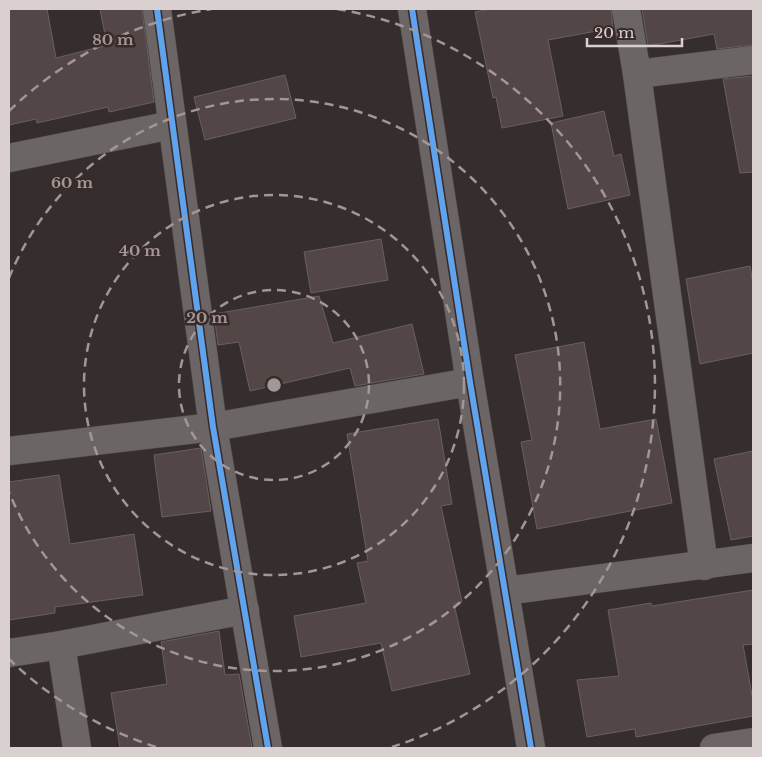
<svg xmlns="http://www.w3.org/2000/svg" width="762" height="757" font-family="'Libre Baskerville',serif">
<style>
.building{fill:#534646;stroke:#686060}
.lines{fill:none;stroke-linecap:round;stroke-linejoin:round}
.street-casing{stroke:#524b4b;stroke-width:29}
.street{stroke:#6c6565;stroke-width:28}
.cycleway-casing{stroke:#392a2a;stroke-width:9}
.cycleway{stroke:#60a3ed;stroke-width:6}
.ring{fill:none;stroke:#a19797;stroke-width:2.5;stroke-dasharray:9 6}
.centre{fill:#a19797;stroke:#392a2a;stroke-width:2.5}
.ring-label{font-size:15px;text-anchor:middle;font-weight:bold;fill:#a19797;stroke:#392a2a;stroke-width:5;stroke-linejoin:round;paint-order:stroke}
</style>
<rect width="100%" height="100%" fill="#362e2e"/>
<g class="building">
<path d="M 9,9 L 47,9 L 56,58 L 107,45 L 100,9 L 142,9 L 154,102 L 109,112 L 108,107 L 37,123 L 36,119 L 9,125 Z"/>
<path d="M 491,9 L 611,9 L 613,28 L 548,40 L 563,116 L 502,128 L 496,97 L 493,98 L 475,12 Z"/>
<path d="M 642,9 L 753,9 L 753,45 L 717,49 L 714,34 L 648,46 Z"/>
<path d="M 285,75 L 296,118 L 205,140 L 194,97 Z"/>
<path d="M 753,76 L 753,172 L 740,173 L 723,79 Z"/>
<path d="M 604,111 L 614,156 L 621,154 L 630,195 L 568,209 L 551,123 Z"/>
<path d="M 381,239 L 388,280 L 311,293 L 304,252 Z"/>
<path d="M 750,266 L 753,284 L 753,353 L 700,364 L 686,279 Z"/>
<path d="M 319,296 L 333,343 L 412,324 L 424,374 L 355,386 L 350,368 L 250,391 L 239,342 L 218,345 L 214,314 Z"/>
<path d="M 584,342 L 600,429 L 656,419 L 672,503 L 537,529 L 521,442 L 532,440 L 515,355 Z"/>
<path d="M 438,419 L 452,504 L 441,506 L 462,602 L 454,604 L 470,674 L 392,691 L 381,643 L 301,657 L 294,616 L 366,603 L 357,563 L 368,561 L 347,434 Z"/>
<path d="M 201,448 L 211,511 L 162,517 L 154,455 Z"/>
<path d="M 753,451 L 753,536 L 731,540 L 714,459 Z"/>
<path d="M 59,475 L 70,544 L 134,534 L 143,595 L 55,607 L 55,613 L 9,620 L 9,482 Z"/>
<path d="M 753,590 L 753,644 L 743,645 L 753,701 L 753,716 L 636,737 L 635,729 L 587,737 L 577,680 L 619,676 L 608,610 L 651,603 L 652,606 Z"/>
<path d="M 219,631 L 225,675 L 239,674 L 252,748 L 120,748 L 111,693 L 167,684 L 161,642 Z"/>
</g>
<g class="lines">
<defs>
<g id="street">
<path d="M 157,9 L 213,427 L 268,748"/>
<path d="M 412,9 L 470,382 L 531,748"/>
<path d="M 626,9 L 637,74 L 704,566"/>
<path d="M 637,74 L 753,60"/>
<path d="M 9,158 L 172,125"/>
<path d="M 9,451 L 213,427 L 470,382"/>
<path d="M 506,591 L 753,558"/>
<path d="M 61,645 L 77,748"/>
<path d="M 9,653 L 61,645 L 245,610"/>
<path d="M 714,748 L 753,742"/>
</g>
</defs>
<use href="#street" class="street-casing"/>
<use href="#street" class="street"/>
<defs>
<g id="cycleway">
<path d="M 157,9 L 213,427 L 268,748"/>
<path d="M 412,9 L 470,382 L 531,748"/>
</g>
</defs>
<use href="#cycleway" class="cycleway-casing"/>
<use href="#cycleway" class="cycleway"/>
</g>
<g class="ring">
<circle cx="274" cy="385" r="95"/>
<circle cx="274" cy="385" r="190"/>
<path d="M9 278A286 286 0 1 1 9 492"/>
<path d="M156 747A381 381 0 0 1 9 659M9 111A381 381 0 0 1 211 9M337 9A381 381 0 0 1 392 747"/>
</g>
<circle cx="274" cy="385" r="8" class="centre"/>
<g class="ring-label">
<text x="113" y="45">80 m</text>
<text x="72" y="188">60 m</text>
<text x="140" y="256">40 m</text>
<text x="207" y="323">20 m</text>
</g>
<rect width="762" height="757" fill="none" stroke="#dbd0d0" stroke-width="20"/>
<path d="M587 38v8h95v-8" fill="none" stroke="#dbd0d0" stroke-width="2.5"/>
<text x="594" y="38" font-size="15" fill="#dbd0d0" stroke="#392a2a" stroke-width="4" paint-order="stroke">20 m</text>
</svg>
